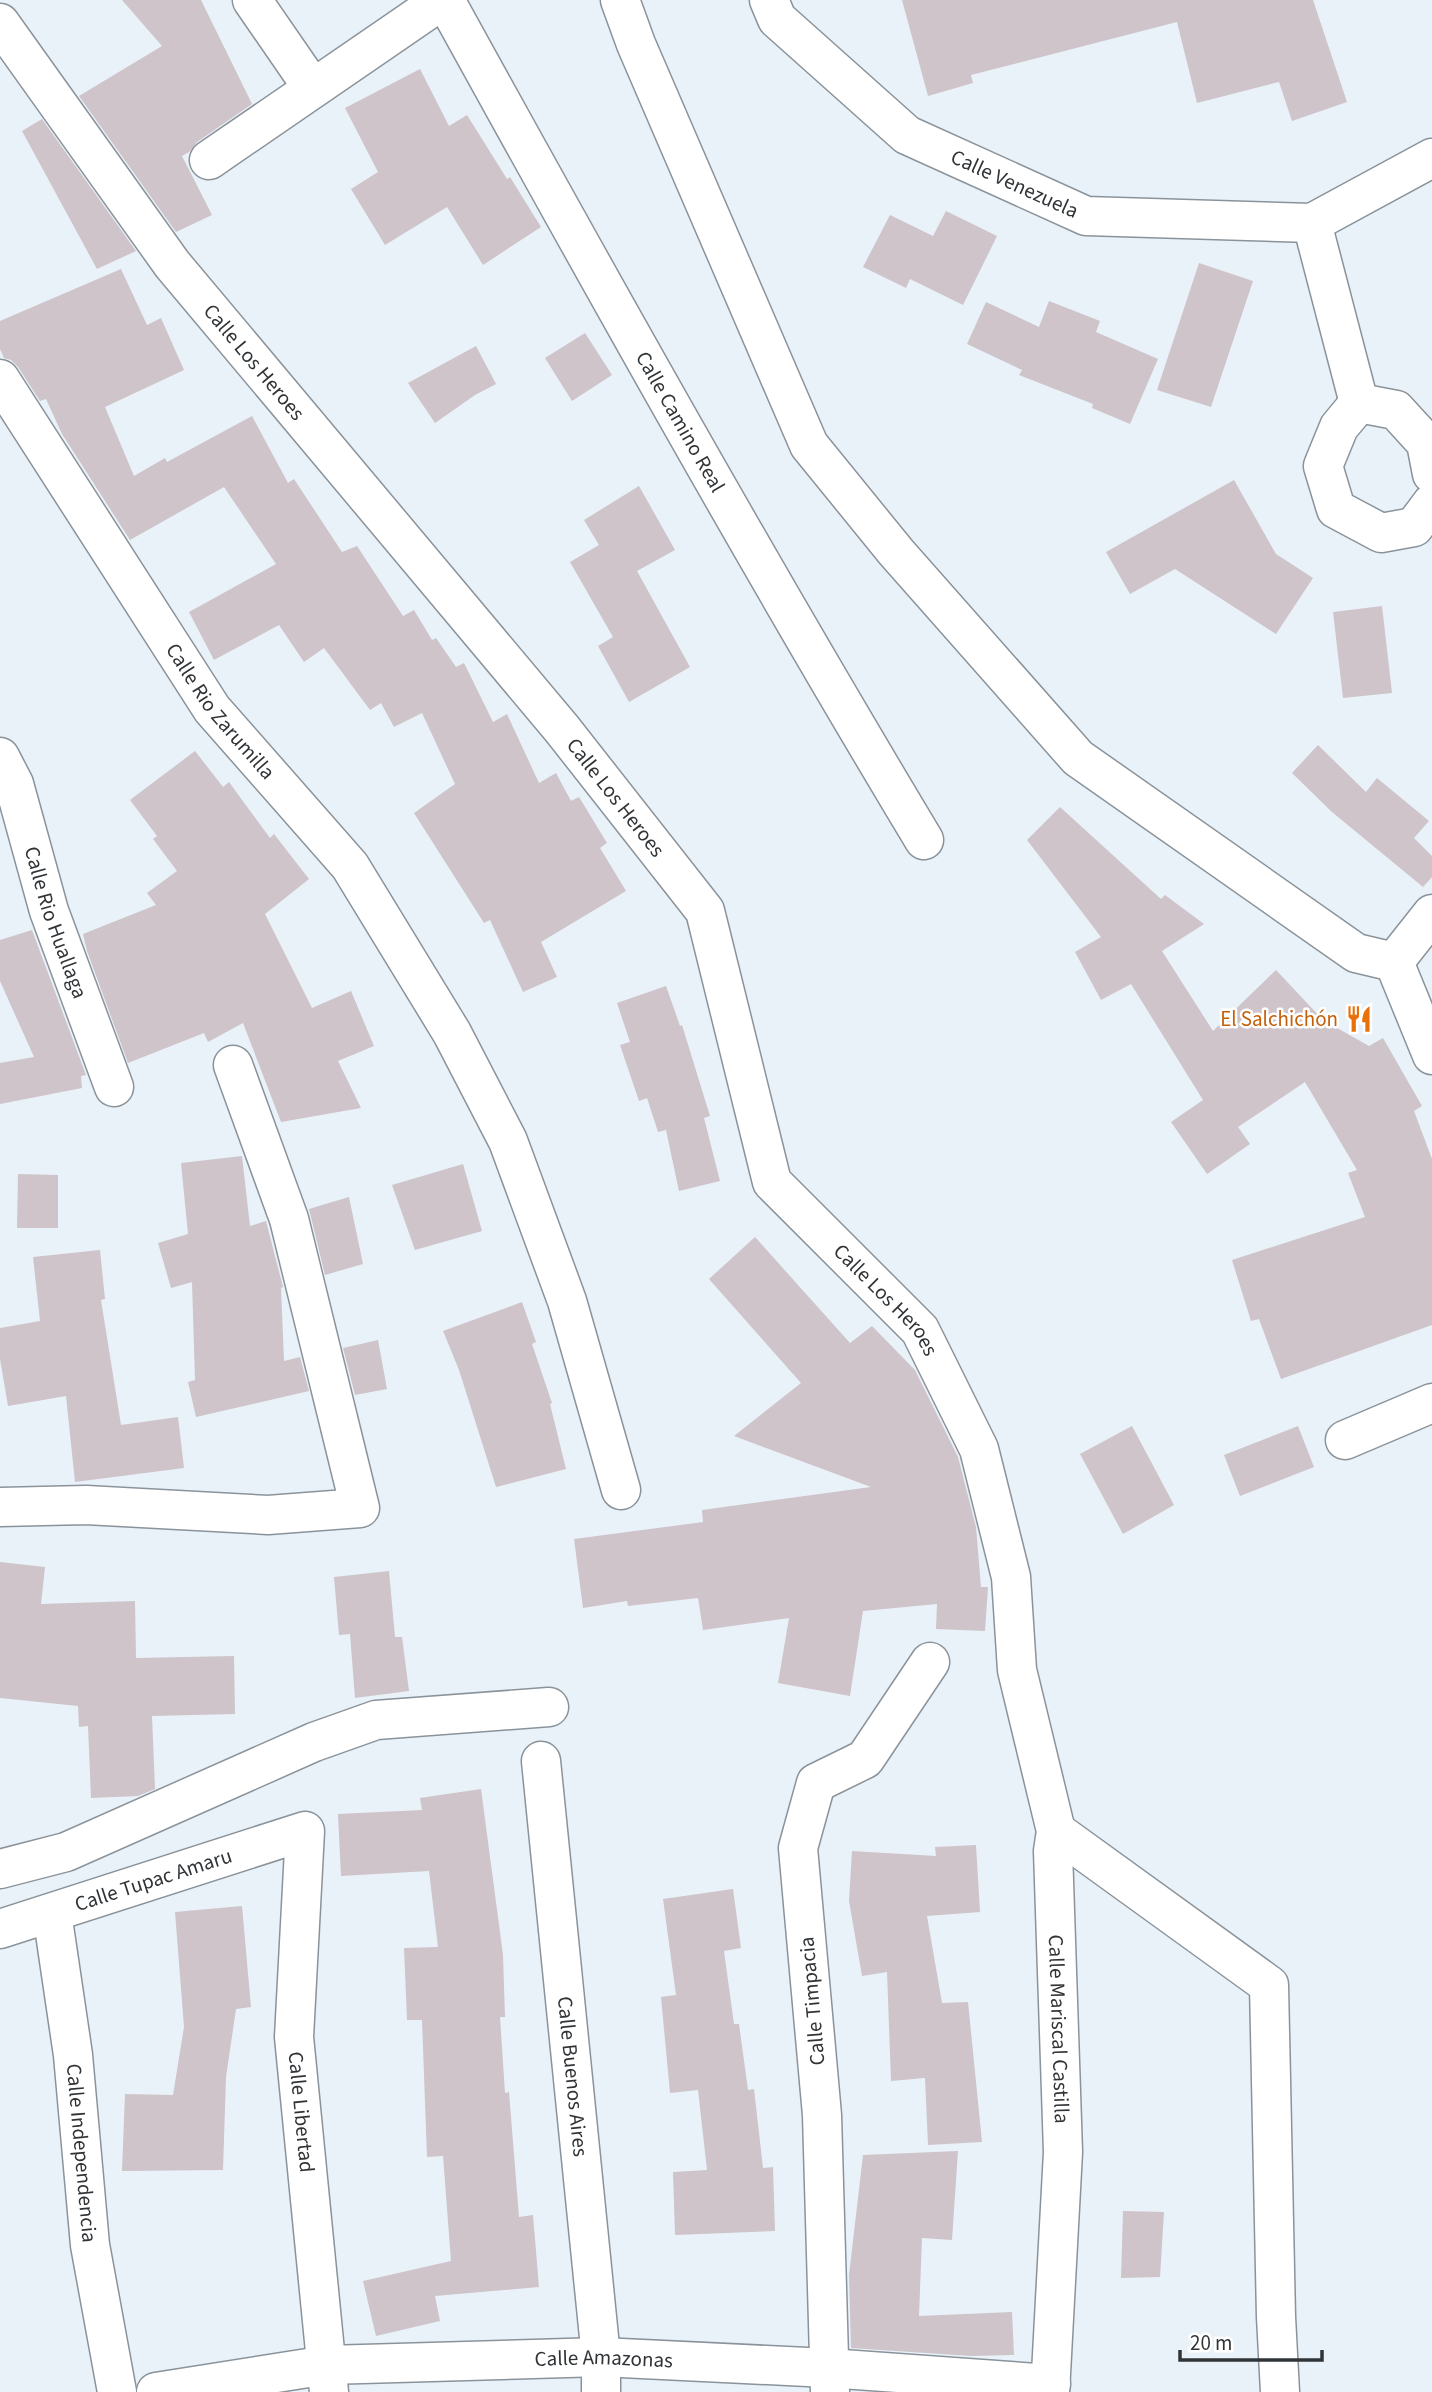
<svg xmlns="http://www.w3.org/2000/svg" width="1432" height="2392" font-family="'Source Sans 3',sans-serif">
<style>
.building{fill:#cec4ca}
.lines{fill:none;stroke-linecap:round;stroke-linejoin:round}
.street-casing{stroke:#8b939a;stroke-width:41}
.street{stroke:#fff;stroke-width:38}
.labels{text-anchor:middle;dominant-baseline:central;stroke-width:5;stroke-linejoin:round;paint-order:stroke}
.street-label{font-size:21px;fill:#313437;stroke:#fff}
.food-label{font-size:21px;fill:#c56008;stroke:#fff;text-anchor:end}
</style>
<rect width="100%" height="100%" fill="#e9f2f9"/>
<g class="building">
<path d="M 122,0 L 201,0 L 252,104 L 197,142 L 189,152 L 182,156 L 212,215 L 176,232 L 79,96 L 162,46 Z"/>
<path d="M 902,0 L 1313,0 L 1347,102 L 1292,121 L 1279,82 L 1197,103 L 1177,22 L 971,75 L 973,83 L 928,96 Z"/>
<path d="M 420,69 L 449,126 L 467,115 L 507,179 L 510,177 L 541,227 L 483,265 L 447,207 L 385,245 L 351,189 L 378,172 L 345,108 Z"/>
<path d="M 42,119 L 136,251 L 97,269 L 22,131 Z"/>
<path d="M 946,211 L 997,236 L 963,305 L 910,279 L 906,288 L 863,267 L 890,215 L 933,236 Z"/>
<path d="M 1199,263 L 1253,281 L 1211,407 L 1157,390 Z"/>
<path d="M 121,269 L 147,325 L 161,318 L 184,370 L 105,407 L 134,476 L 165,458 L 167,462 L 252,416 L 288,483 L 294,479 L 342,552 L 357,546 L 403,616 L 414,610 L 432,640 L 436,638 L 456,667 L 464,663 L 493,722 L 507,714 L 539,783 L 556,773 L 571,801 L 579,797 L 607,843 L 600,848 L 626,891 L 541,942 L 557,977 L 523,992 L 490,920 L 484,923 L 414,813 L 455,784 L 422,713 L 394,727 L 381,703 L 370,710 L 324,648 L 304,662 L 279,625 L 214,660 L 189,612 L 276,564 L 224,487 L 130,540 L 62,434 L 46,399 L 40,401 L 18,367 L 11,360 L 4,358 L 0,349 L 0,321 Z"/>
<path d="M 1049,301 L 1100,321 L 1096,332 L 1158,359 L 1130,424 L 1092,408 L 1093,404 L 1019,375 L 1022,370 L 967,344 L 986,302 L 1039,327 Z"/>
<path d="M 585,333 L 612,375 L 572,401 L 545,358 Z"/>
<path d="M 476,346 L 496,384 L 475,395 L 435,423 L 408,383 Z"/>
<path d="M 1234,480 L 1276,554 L 1313,578 L 1276,634 L 1175,569 L 1130,594 L 1106,552 Z"/>
<path d="M 639,486 L 675,550 L 637,571 L 690,667 L 629,702 L 598,646 L 613,637 L 570,562 L 599,545 L 584,520 Z"/>
<path d="M 1382,606 L 1392,693 L 1343,698 L 1333,612 Z"/>
<path d="M 1318,745 L 1366,792 L 1377,778 L 1429,821 L 1414,838 L 1432,856 L 1432,877 L 1423,887 L 1332,812 L 1292,773 Z"/>
<path d="M 195,751 L 223,787 L 229,782 L 270,838 L 274,834 L 309,879 L 265,914 L 312,1008 L 351,991 L 374,1046 L 338,1061 L 361,1108 L 281,1122 L 243,1023 L 208,1042 L 204,1033 L 128,1063 L 87,951 L 83,934 L 156,905 L 147,893 L 177,871 L 153,839 L 157,836 L 130,800 Z"/>
<path d="M 1060,807 L 1161,899 L 1165,895 L 1204,924 L 1162,951 L 1213,1031 L 1276,970 L 1323,1020 L 1369,1046 L 1383,1038 L 1422,1106 L 1414,1111 L 1432,1159 L 1432,1325 L 1281,1379 L 1259,1319 L 1251,1321 L 1232,1260 L 1365,1217 L 1348,1173 L 1357,1170 L 1305,1082 L 1238,1127 L 1250,1144 L 1207,1174 L 1171,1122 L 1203,1100 L 1131,984 L 1101,1000 L 1075,952 L 1101,937 L 1027,840 Z"/>
<path d="M 32,930 L 86,1075 L 81,1076 L 82,1088 L 0,1104 L 0,1063 L 34,1057 L 0,981 L 0,940 Z"/>
<path d="M 666,986 L 680,1026 L 682,1025 L 710,1116 L 704,1118 L 720,1181 L 679,1191 L 666,1130 L 658,1132 L 647,1098 L 639,1101 L 620,1045 L 630,1042 L 617,1003 Z"/>
<path d="M 242,1156 L 250,1226 L 266,1221 L 283,1287 L 281,1288 L 284,1361 L 300,1357 L 309,1391 L 196,1417 L 188,1382 L 195,1380 L 192,1282 L 171,1288 L 158,1243 L 188,1234 L 181,1163 Z"/>
<path d="M 463,1164 L 482,1231 L 415,1250 L 392,1185 Z"/>
<path d="M 18,1174 L 58,1175 L 58,1228 L 17,1228 Z"/>
<path d="M 349,1197 L 363,1264 L 325,1275 L 309,1209 Z"/>
<path d="M 755,1237 L 850,1343 L 872,1326 L 915,1370 L 958,1457 L 976,1527 L 981,1587 L 988,1587 L 985,1631 L 936,1629 L 937,1604 L 863,1611 L 850,1696 L 778,1683 L 789,1618 L 703,1630 L 698,1598 L 628,1606 L 627,1601 L 583,1608 L 574,1539 L 703,1522 L 702,1510 L 871,1487 L 734,1436 L 801,1383 L 709,1279 Z"/>
<path d="M 100,1250 L 105,1299 L 101,1300 L 121,1425 L 178,1417 L 184,1468 L 75,1482 L 66,1396 L 8,1406 L 0,1359 L 0,1328 L 40,1321 L 33,1257 Z"/>
<path d="M 522,1302 L 536,1342 L 532,1344 L 552,1403 L 550,1404 L 566,1469 L 496,1487 L 459,1370 L 443,1331 Z"/>
<path d="M 378,1340 L 387,1389 L 355,1395 L 343,1348 Z"/>
<path d="M 1132,1426 L 1174,1505 L 1123,1534 L 1080,1454 Z"/>
<path d="M 1298,1426 L 1314,1467 L 1240,1496 L 1224,1455 Z"/>
<path d="M 0,1562 L 45,1567 L 41,1604 L 135,1601 L 136,1658 L 234,1656 L 235,1714 L 152,1716 L 155,1789 L 138,1796 L 91,1798 L 88,1726 L 79,1727 L 78,1706 L 0,1698 Z"/>
<path d="M 389,1571 L 395,1637 L 402,1637 L 409,1691 L 355,1698 L 350,1634 L 339,1635 L 334,1577 Z"/>
<path d="M 481,1789 L 503,1955 L 505,2017 L 500,2017 L 505,2093 L 509,2092 L 519,2217 L 533,2215 L 539,2287 L 435,2296 L 440,2321 L 376,2336 L 363,2281 L 451,2261 L 443,2156 L 427,2157 L 422,2020 L 407,2020 L 404,1948 L 438,1947 L 429,1871 L 341,1876 L 338,1814 L 422,1810 L 420,1798 Z"/>
<path d="M 976,1845 L 980,1912 L 927,1916 L 942,2003 L 968,2002 L 982,2142 L 928,2145 L 925,2078 L 891,2081 L 887,1972 L 862,1976 L 849,1901 L 852,1851 L 936,1856 L 935,1847 Z"/>
<path d="M 733,1889 L 741,1948 L 724,1951 L 734,2024 L 739,2024 L 748,2090 L 754,2089 L 763,2168 L 773,2167 L 775,2231 L 675,2235 L 673,2172 L 707,2170 L 698,2090 L 670,2093 L 661,1997 L 676,1995 L 663,1899 Z"/>
<path d="M 242,1906 L 251,2007 L 236,2009 L 226,2077 L 223,2170 L 122,2171 L 125,2094 L 173,2095 L 184,2027 L 175,1912 Z"/>
<path d="M 958,2151 L 952,2240 L 922,2238 L 919,2316 L 1012,2312 L 1014,2355 L 971,2356 L 851,2348 L 849,2275 L 863,2155 Z"/>
<path d="M 1123,2211 L 1164,2212 L 1160,2277 L 1121,2278 Z"/>
</g>
<g class="lines">
<defs>
<g id="street">
<path d="M 252,0 L 312,87"/>
<path id="s1" d="M 445,0 C 601,283 758,564 924,840"/>
<path d="M 620,0 L 636,44 L 809,445 L 896,552 L 1078,758 L 1356,953 L 1394,962"/>
<path id="s2" d="M 769,0 L 777,19 L 907,135 L 1086,216 L 1312,223 L 1432,158"/>
<path id="s3" d="M 0,23 L 172,264 L 562,729 L 705,911 L 772,1182 L 920,1330 L 979,1449 L 1011,1577 L 1017,1670 L 1056,1831 L 1053,1851 L 1063,2152 L 1050,2392"/>
<path d="M 209,160 L 442,0"/>
<path d="M 1312,223 L 1359,403"/>
<path id="s4" d="M 0,379 L 212,709 L 350,866 L 452,1033 L 508,1141 L 567,1301 L 621,1490"/>
<path d="M 1359,403 L 1339,427 L 1323,466 L 1336,509 L 1381,533 L 1414,527 L 1432,503"/>
<path d="M 1359,403 L 1396,410 L 1426,443 L 1432,474"/>
<path id="s5" d="M 0,757 L 14,784 L 49,911 L 114,1087"/>
<path d="M 1394,962 L 1432,1055"/>
<path d="M 1394,962 L 1432,914"/>
<path d="M 1345,1440 L 1432,1403"/>
<path d="M 0,1507 L 86,1505 L 268,1515 L 360,1508 L 289,1219 L 233,1065"/>
<path id="s6" d="M 541,1761 L 601,2357 L 601,2392"/>
<path d="M 1056,1831 L 1269,1985 L 1276,2317 L 1280,2392"/>
<path d="M 0,1869 L 66,1852 L 314,1742 L 376,1720 L 549,1707"/>
<path id="s7" d="M 52,1913 L 73,2055 L 90,2245 L 117,2392"/>
<path id="s8" d="M 0,1929 L 305,1831 L 294,2037 L 329,2392"/>
<path id="s9" d="M 156,2392 L 327,2365 L 601,2357 L 828,2368 L 1051,2384"/>
<path d="M 830,2392 L 822,2115 L 798,1848 L 816,1783 L 865,1759 L 930,1662"/>
</g>
</defs>
<use href="#street" class="street-casing"/>
<use href="#street" class="street"/>
</g>
<defs>
<symbol id="restaurant-bare" viewBox="-9 -9 18 18"><path d="M-5-6h1v4h1v-4h1v4h1v-4h1v5L-1.5 .5V6h-2V.5L-5-1ZM5-6V6H3V1.5H1.5Q1.5-4 5-6Z" fill="#e8710a" stroke="#fff" stroke-width="2.5" paint-order="stroke"/></symbol>
</defs>
<g fill-rule="evenodd">
<use href="#restaurant-bare" x="1340" y="1000" width="38" height="38"/>
</g>
<g class="labels">
<g class="street-label">
<text stroke="none"><textPath href="#s2" startOffset="313">Calle Venezuela</textPath></text>
<text stroke="none"><textPath href="#s3" startOffset="424">Calle Los Heroes</textPath></text>
<text stroke="none"><textPath href="#s1" startOffset="483">Calle Camino Real</textPath></text>
<text stroke="none"><textPath href="#s4" startOffset="399">Calle Rio Zarumilla</textPath></text>
<text stroke="none"><textPath href="#s3" startOffset="990">Calle Los Heroes</textPath></text>
<text stroke="none"><textPath href="#s5" startOffset="175">Calle Rio Huallaga</textPath></text>
<text stroke="none"><textPath href="#s3" startOffset="1578">Calle Los Heroes</textPath></text>
<text stroke="none"><textPath href="#s8" startOffset="161">Calle Tupac Amaru</textPath></text>
<text transform="translate(812 2001) rotate(-95)">Calle Timpacia</text>
<text stroke="none"><textPath href="#s3" startOffset="2345">Calle Mariscal Castilla</textPath></text>
<text stroke="none"><textPath href="#s6" startOffset="317">Calle Buenos Aires</textPath></text>
<text stroke="none"><textPath href="#s8" startOffset="602">Calle Libertad</textPath></text>
<text stroke="none"><textPath href="#s7" startOffset="242">Calle Independencia</textPath></text>
<text stroke="none"><textPath href="#s9" startOffset="450">Calle Amazonas</textPath></text>
</g>
<g class="food-label">
<text x="1338" y="1019">El Salchichón</text>
</g>
</g>
<path d="M1180 2350v10h142v-10" fill="none" stroke="#313437" stroke-width="3.5"/>
<text x="1190" y="2350" font-size="21" fill="#313437" stroke="#ffffff" stroke-width="5" paint-order="stroke">20 m</text>
</svg>
